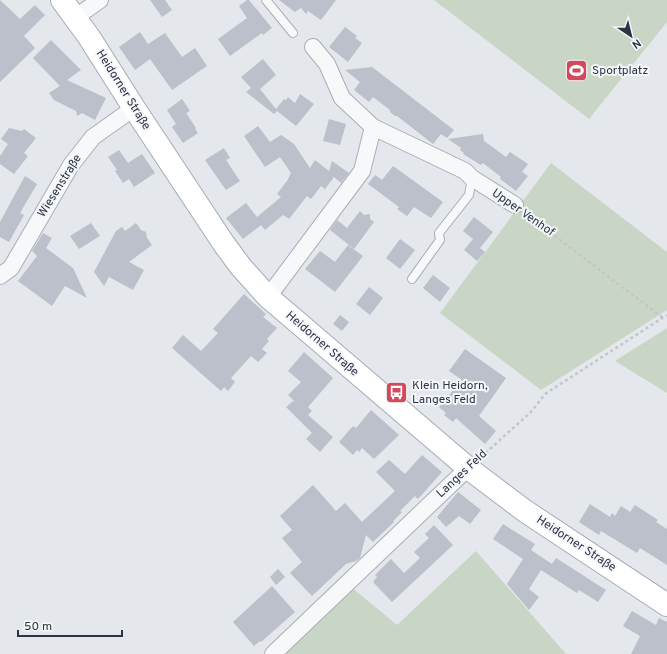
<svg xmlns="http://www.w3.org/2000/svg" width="667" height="654" font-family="Overpass,sans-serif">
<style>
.green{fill:#c9d6c5}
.building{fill:#bbc0ca}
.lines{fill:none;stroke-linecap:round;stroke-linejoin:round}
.service-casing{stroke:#a9aeb7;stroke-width:10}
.minor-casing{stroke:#a9aeb7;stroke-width:18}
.primary-casing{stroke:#a3abb8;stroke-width:24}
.path{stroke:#c2c5cb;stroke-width:2.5;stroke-dasharray:3 3;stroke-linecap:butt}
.service{stroke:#f7f8fa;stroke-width:8}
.minor{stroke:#f7f8fa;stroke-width:16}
.primary{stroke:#fff;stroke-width:22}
.labels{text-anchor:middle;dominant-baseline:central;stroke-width:4;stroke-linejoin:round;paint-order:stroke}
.poi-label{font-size:12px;fill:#2b3445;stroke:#f4f6f9;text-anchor:start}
.street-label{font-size:12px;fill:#2b3445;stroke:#f4f6f9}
</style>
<rect width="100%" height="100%" fill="#e4e7ec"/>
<g class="green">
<path d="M 434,0 L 667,0 L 667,22 L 589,119 Z"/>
<path d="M 551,163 L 667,252 L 667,310 L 541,390 L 440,313 Z"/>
<path d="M 667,328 L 667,393 L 615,361 Z"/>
<path d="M 476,551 L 566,654 L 280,654 L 351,587 L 397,625 Z"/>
</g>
<g class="building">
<path d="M 0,0 L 20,19 L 35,5 L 45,15 L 24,36 L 35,48 L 0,82 Z"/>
<path d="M 150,0 L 165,0 L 172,10 L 162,17 Z"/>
<path d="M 247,0 L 249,0 L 272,28 L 263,35 L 262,33 L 230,56 L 218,39 L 247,18 L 239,6 Z"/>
<path d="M 279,0 L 336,0 L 321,20 L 308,11 L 306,14 L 301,8 L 295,12 Z"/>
<path d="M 345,27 L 357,36 L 355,38 L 362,43 L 348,62 L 329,47 Z"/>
<path d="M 140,32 L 148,44 L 165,33 L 182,57 L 195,48 L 207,66 L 172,90 L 150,59 L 135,70 L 119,47 Z"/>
<path d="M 51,40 L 81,70 L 67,80 L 106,98 L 95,120 L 82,113 L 77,116 L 76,111 L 54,100 L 49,93 L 60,86 L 33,58 Z"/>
<path d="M 263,59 L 276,75 L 260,89 L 276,109 L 284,99 L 286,100 L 288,97 L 295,103 L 300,94 L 314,104 L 296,126 L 277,111 L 274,114 L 246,92 L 251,88 L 241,77 Z"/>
<path d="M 372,67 L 454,130 L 447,138 L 441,134 L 433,144 L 397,116 L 395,116 L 390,112 L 390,110 L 373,97 L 369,102 L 354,90 L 360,82 L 345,70 Z"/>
<path d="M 182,99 L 190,111 L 186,113 L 196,128 L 195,129 L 198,133 L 183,143 L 172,127 L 176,124 L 167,110 Z"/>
<path d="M 329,119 L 346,124 L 340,145 L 323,141 Z"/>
<path d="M 258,126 L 270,142 L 281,135 L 294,144 L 310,168 L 315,160 L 329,171 L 332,161 L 349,173 L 341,183 L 334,177 L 325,189 L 321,186 L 311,199 L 307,196 L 289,219 L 283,215 L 265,230 L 261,225 L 243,239 L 226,218 L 246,203 L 257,217 L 281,197 L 277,194 L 287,181 L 291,173 L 280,157 L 265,167 L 244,136 Z"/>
<path d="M 9,128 L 22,131 L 24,129 L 36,138 L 24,153 L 28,156 L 14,174 L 0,164 L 0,156 L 8,144 L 1,139 Z"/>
<path d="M 483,134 L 484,141 L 506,157 L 510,152 L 528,164 L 522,172 L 528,176 L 516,191 L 500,179 L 501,177 L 483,163 L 481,165 L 463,154 L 464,153 L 460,150 L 461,148 L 448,139 Z"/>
<path d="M 224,148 L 230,158 L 226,160 L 240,181 L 226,190 L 205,160 Z"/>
<path d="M 119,150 L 128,163 L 142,154 L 155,173 L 134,187 L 129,179 L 123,183 L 115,171 L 117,170 L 108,157 Z"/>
<path d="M 393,166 L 443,202 L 431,218 L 414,207 L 407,216 L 397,209 L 399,207 L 368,184 L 375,175 L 382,180 Z"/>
<path d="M 25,176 L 37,184 L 20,213 L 24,215 L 9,242 L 0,237 L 0,222 Z"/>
<path d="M 360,211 L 364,215 L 370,214 L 370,219 L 374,222 L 354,249 L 330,230 L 337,220 L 347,228 Z"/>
<path d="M 474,217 L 493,232 L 480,248 L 485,252 L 477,261 L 464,250 L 473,239 L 463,231 Z"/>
<path d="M 91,223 L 100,236 L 79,249 L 70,236 Z"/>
<path d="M 136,223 L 141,230 L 146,232 L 147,238 L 152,245 L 129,262 L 144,270 L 133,290 L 109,277 L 104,286 L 94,272 L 116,231 L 122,227 L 125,231 Z"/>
<path d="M 43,233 L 52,238 L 46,248 L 73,268 L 87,298 L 65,286 L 52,306 L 18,281 L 37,256 L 32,251 Z"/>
<path d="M 400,239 L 415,250 L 400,269 L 386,258 Z"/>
<path d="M 348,245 L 363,256 L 335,292 L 305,269 L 320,251 L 335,262 Z"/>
<path d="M 433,275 L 450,288 L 440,302 L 423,288 Z"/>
<path d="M 369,287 L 383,298 L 370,315 L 356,304 Z"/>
<path d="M 244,294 L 266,314 L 263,317 L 277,328 L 267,339 L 269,341 L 262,349 L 267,353 L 258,362 L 251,356 L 231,378 L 235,382 L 228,391 L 224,387 L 221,391 L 172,348 L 183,335 L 201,351 L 218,333 L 213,329 Z"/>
<path d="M 340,315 L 349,322 L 342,331 L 333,324 Z"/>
<path d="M 465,349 L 506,378 L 479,416 L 496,431 L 485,444 L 456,418 L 453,422 L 444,415 L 446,413 L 439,407 L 462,380 L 449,371 Z"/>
<path d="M 304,352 L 333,378 L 308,407 L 312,411 L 308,415 L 333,437 L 320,452 L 306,439 L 312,433 L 286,407 L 293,401 L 296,403 L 288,395 L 301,382 L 288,371 Z"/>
<path d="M 371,410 L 399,435 L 374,459 L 362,448 L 359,452 L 357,450 L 353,455 L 339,442 L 353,426 L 356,428 Z"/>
<path d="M 422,455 L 442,472 L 418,499 L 415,496 L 400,511 L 402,512 L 393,521 L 394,522 L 373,542 L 366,535 L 360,558 L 356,561 L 346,564 L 312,596 L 290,573 L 302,562 L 282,538 L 292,530 L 280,516 L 313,485 L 336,511 L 345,503 L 362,522 L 395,491 L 376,472 L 389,460 L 405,474 Z"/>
<path d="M 458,492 L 481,510 L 470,524 L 459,516 L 446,527 L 437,517 Z"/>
<path d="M 590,504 L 610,517 L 612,513 L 615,516 L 621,506 L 630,512 L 635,505 L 658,520 L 656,522 L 667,529 L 667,565 L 640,548 L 637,553 L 601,531 L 599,535 L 579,522 Z"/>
<path d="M 503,524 L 535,544 L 531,550 L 552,564 L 556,558 L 606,590 L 598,602 L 579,590 L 577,593 L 541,570 L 529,589 L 539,597 L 529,610 L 507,584 L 523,559 L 493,539 Z"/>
<path d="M 434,525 L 453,545 L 392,602 L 373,582 L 377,577 L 375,575 L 391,559 L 404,573 L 420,558 L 414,552 L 429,538 L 425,534 Z"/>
<path d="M 278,569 L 285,577 L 276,585 L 270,577 Z"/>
<path d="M 272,586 L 295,612 L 261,642 L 260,641 L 254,646 L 233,622 Z"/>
<path d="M 632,611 L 656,625 L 659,618 L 667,622 L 667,654 L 631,654 L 640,636 L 623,626 Z"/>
</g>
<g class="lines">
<defs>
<g id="service">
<path d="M 266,0 L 293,33"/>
<path d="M 412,279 L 440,240 L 439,233 L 469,195 L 472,178"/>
</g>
<g id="minor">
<path d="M 76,17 L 100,0"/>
<path d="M 313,47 L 327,64 L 342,98 L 373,127 L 465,171 L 472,178 L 515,205"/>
<path d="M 0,276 L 11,268 L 71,165 L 93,137 L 134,108"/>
<path d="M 268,297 L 362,171 L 373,127"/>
<path d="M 273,654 L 468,468"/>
</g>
<path id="primary" d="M 62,0 L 89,37 L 134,108 L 224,244 L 241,267 L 268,297 L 468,468 L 525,511 L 667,605"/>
</defs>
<use href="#service" class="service-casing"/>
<use href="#minor" class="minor-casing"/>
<use href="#primary" class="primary-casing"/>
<g class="path">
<path d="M 526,214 L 663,318"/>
<path d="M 481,457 L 531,412 L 545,394 L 667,315"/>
</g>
<use href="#service" class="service"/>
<use href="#minor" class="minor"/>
<use href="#primary" class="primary"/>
</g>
<defs>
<symbol id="stadium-square" viewBox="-11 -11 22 22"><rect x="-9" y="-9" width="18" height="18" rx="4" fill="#d1495b" stroke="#f4f6f9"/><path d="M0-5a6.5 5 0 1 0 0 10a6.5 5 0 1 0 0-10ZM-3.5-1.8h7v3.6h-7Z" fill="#fff"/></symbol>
<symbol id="bus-square" viewBox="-11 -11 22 22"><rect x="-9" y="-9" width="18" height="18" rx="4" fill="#d1495b" stroke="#f4f6f9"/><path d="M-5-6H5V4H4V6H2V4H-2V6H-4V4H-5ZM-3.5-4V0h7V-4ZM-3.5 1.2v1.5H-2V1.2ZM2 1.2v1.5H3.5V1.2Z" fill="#fff"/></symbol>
</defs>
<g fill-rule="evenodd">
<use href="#stadium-square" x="564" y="58" width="25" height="25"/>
<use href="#bus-square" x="384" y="380" width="25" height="25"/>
</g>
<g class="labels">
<g class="poi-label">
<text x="592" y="71">Sportplatz</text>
<text x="412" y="386">Klein Heidorn,<tspan x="412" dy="14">Langes Feld</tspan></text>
</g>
<g class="street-label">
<text transform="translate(123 90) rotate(58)">Heidorner Straße</text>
<text transform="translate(60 186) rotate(-58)">Wiesenstraße</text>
<text transform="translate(523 213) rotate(35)">Upper Venhof</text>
<text transform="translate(322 344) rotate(41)">Heidorner Straße</text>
<text transform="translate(462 474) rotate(-43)">Langes Feld</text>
<text transform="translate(576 544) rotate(33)">Heidorner Straße</text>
</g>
</g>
<g transform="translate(631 36) rotate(145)" stroke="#f4f6f9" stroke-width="3" paint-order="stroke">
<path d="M0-3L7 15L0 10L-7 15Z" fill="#2b3445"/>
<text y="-6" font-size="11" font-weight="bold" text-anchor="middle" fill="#2b3445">N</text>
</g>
<path d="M18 630v6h104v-6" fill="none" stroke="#2b3445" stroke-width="2"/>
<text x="24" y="630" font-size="12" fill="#2b3445" stroke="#f4f6f9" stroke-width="3" paint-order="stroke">50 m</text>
</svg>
